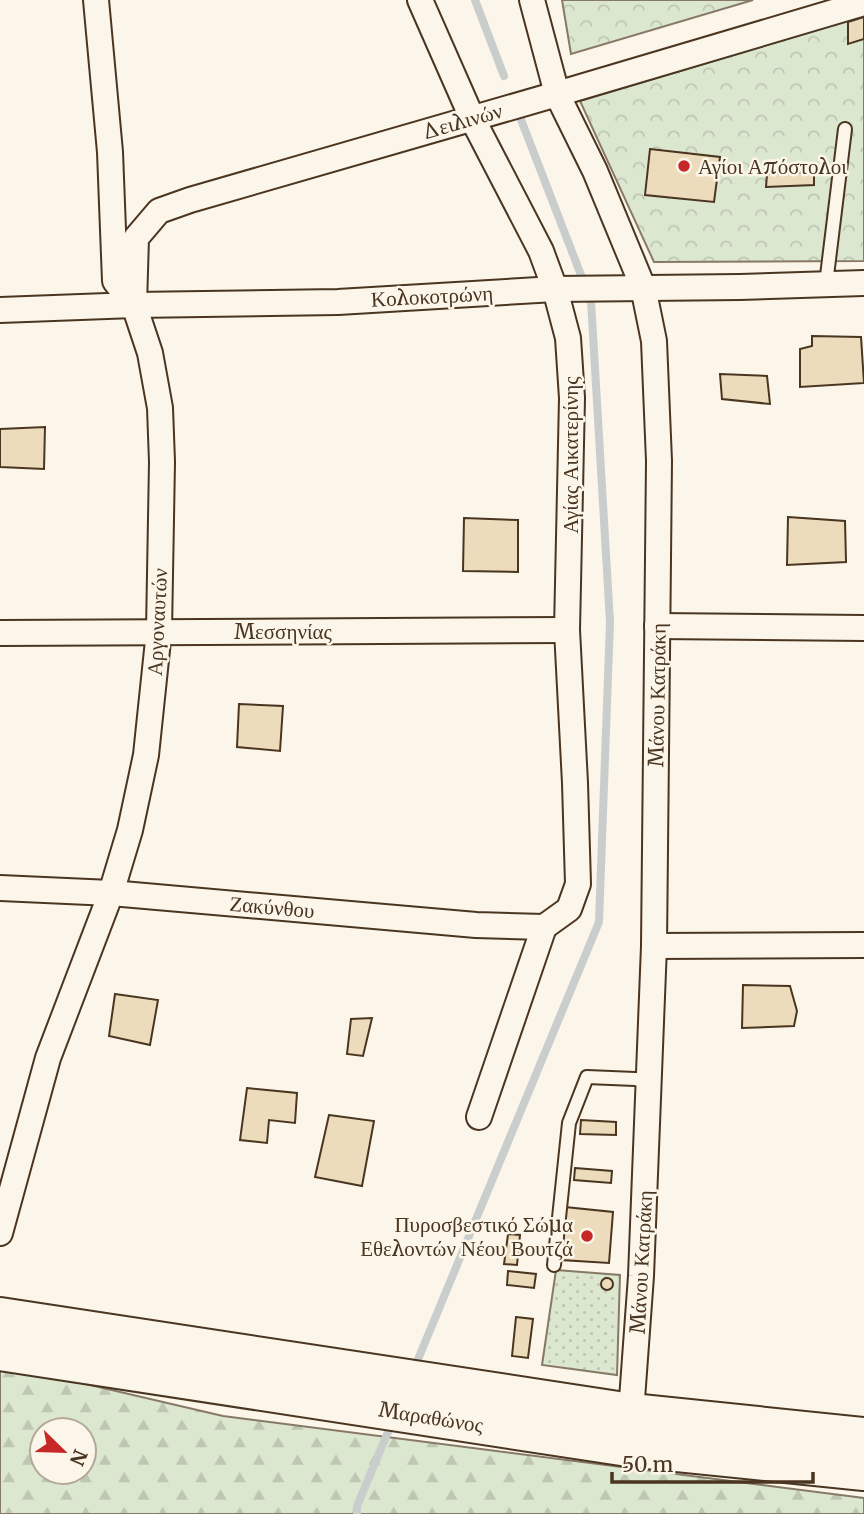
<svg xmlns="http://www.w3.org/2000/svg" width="864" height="1514" font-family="Merriweather,serif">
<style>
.forest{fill:url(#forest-firs);stroke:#887966;stroke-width:2;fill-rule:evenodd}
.park{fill:url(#park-crowns);stroke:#887966;stroke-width:2}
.garden{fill:url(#garden-dots);stroke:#887966;stroke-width:2}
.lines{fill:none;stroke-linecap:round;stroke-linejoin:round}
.stream{stroke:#c9cecd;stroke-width:8}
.building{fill:#ecdcbc;stroke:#4a3520;stroke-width:2}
.lane-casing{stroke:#4a3520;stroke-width:16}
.street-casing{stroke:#4a3520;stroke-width:28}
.primary-casing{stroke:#4a3520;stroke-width:42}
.lane{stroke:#fbf6e9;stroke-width:12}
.street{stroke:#fbf6e9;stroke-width:24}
.primary{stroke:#fbf6e9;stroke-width:38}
.poi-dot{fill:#c62828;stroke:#fbf6e9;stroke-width:2.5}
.labels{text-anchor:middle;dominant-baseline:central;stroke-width:5;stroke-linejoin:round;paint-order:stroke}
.street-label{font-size:21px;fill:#4a3520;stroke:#fbf6e9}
.poi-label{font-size:21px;fill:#4a3520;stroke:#fbf6e9;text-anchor:start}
</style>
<defs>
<pattern id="forest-firs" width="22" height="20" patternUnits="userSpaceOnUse" patternTransform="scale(1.75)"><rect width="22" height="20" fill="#dce7d0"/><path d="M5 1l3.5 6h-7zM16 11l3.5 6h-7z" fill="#bec7b2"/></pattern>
<pattern id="park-crowns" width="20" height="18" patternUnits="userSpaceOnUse" patternTransform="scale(1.75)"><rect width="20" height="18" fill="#dce7d0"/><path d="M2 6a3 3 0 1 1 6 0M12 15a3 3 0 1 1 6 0" fill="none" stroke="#bec7b2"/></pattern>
<pattern id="garden-dots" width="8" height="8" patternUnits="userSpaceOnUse" patternTransform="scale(1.75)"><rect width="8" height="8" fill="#dce7d0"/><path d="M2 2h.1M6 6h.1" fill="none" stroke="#bec7b2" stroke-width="1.8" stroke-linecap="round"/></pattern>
</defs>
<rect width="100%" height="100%" fill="#fbf6e9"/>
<path class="forest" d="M 0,1364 L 223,1416 L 864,1498 L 864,1514 L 0,1514 ZM 42,1430 L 84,1430 L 84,1472 L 42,1472 Z"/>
<g class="park">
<path d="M 562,0 L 753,0 L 571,54 Z"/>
<path d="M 864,16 L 864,261 L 654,262 L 580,101 Z"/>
</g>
<path class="garden" d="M 556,1270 L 620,1275 L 617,1375 L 542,1365 Z"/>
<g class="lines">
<g class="stream">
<path d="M 475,0 L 504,76"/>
<path d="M 414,1369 L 599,922 L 610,622 L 591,301 L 520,117"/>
<path d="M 357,1514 L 357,1506 L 393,1420"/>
</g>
</g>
<g class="building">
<path d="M 864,17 L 864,39 L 848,44 L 848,22 Z"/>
<path d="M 650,149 L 720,157 L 714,202 L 645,195 Z"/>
<path d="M 814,172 L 814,185 L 766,187 L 767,174 Z"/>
<path d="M 812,336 L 861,337 L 864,383 L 800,387 L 800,349 L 812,346 Z"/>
<path d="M 720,374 L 767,376 L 770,404 L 722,399 Z"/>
<path d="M 45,427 L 44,469 L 0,467 L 0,429 Z"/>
<path d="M 788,517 L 845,521 L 846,562 L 787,565 Z"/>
<path d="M 464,518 L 518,520 L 518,572 L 463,571 Z"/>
<path d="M 239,704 L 283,706 L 280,751 L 237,747 Z"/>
<path d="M 743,985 L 790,986 L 797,1011 L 794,1026 L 742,1028 Z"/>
<path d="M 115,994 L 158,1000 L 150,1045 L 109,1036 Z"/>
<path d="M 372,1018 L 363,1056 L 347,1054 L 351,1019 Z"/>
<path d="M 247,1088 L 297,1093 L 295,1123 L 269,1120 L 267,1143 L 240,1140 Z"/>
<path d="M 329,1115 L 374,1121 L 362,1186 L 315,1177 Z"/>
<path d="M 581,1120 L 616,1122 L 616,1135 L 580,1134 Z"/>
<path d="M 575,1168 L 612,1171 L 611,1183 L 574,1180 Z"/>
<path d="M 565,1207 L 613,1212 L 609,1263 L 561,1260 Z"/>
<path d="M 508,1234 L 520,1235 L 517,1265 L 504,1264 Z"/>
<path d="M 508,1271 L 536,1274 L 534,1288 L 507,1285 Z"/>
<circle cx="607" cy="1284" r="6"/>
<path d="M 516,1317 L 533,1319 L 528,1358 L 512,1356 Z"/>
</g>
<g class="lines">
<defs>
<g id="lane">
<path d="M 826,284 L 845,129"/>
<path d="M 554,1265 L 569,1123 L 587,1077 L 635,1079 L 650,1082"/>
</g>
<g id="street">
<path d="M 420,0 L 472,118 L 541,251 L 555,289 L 568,338 L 572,398 L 567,630 L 575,783 L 578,884 L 569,909 L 544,927"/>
<path d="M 532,0 L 557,94 L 595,171 L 643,287 L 654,341 L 659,461 L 654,946 L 641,1276 L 631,1413"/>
<path d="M 134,305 L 136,238 L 159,211 L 190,200 L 557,94 L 864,3"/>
<path d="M 0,310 L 134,305 L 338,302 L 555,289 L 740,287 L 864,283"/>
<path d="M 657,626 L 864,628"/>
<path d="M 0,633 L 567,630"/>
<path d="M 0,888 L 111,893 L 476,925 L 544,927"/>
<path d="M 654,946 L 864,945"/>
<path d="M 479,1117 L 544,927"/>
<path d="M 0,1233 L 48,1058 L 111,893 L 130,830 L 146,755 L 159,631 L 162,462 L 160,408 L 150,353 L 134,305 L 115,281 L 110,152 L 96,0"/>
</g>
<g id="primary">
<path d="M 0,1317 L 631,1413 L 864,1437"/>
<path d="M 0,1351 L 628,1447 L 864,1471"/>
</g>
</defs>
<use href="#lane" class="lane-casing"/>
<use href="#street" class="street-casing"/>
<use href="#primary" class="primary-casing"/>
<use href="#lane" class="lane"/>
<use href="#street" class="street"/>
<use href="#primary" class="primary"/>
</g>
<g class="poi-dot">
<circle cx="684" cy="166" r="7"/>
<circle cx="587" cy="1236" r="7"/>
</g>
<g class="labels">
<g class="street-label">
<text transform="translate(462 121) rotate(-16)">Δειλινών</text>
<text transform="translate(432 296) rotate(-3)">Κολοκοτρώνη</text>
<text transform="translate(570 455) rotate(-90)">Αγίας Αικατερίνης</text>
<text transform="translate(157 622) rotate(-87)">Αργοναυτών</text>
<text x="283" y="631">Μεσσηνίας</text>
<text transform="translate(657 695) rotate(-89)">Μάνου Κατράκη</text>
<text transform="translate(272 907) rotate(5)">Ζακύνθου</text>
<text transform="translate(641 1262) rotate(-87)">Μάνου Κατράκη</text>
<text transform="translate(431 1417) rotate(9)">Μαραθώνος</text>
</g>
<g class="poi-label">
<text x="698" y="166">Αγίοι Απόστολοι</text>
<text x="573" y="1224" text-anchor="end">Πυροσβεστικό Σώμα<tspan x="573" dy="24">Εθελοντών Νέου Βουτζά</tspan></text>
</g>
</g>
<g transform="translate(63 1451) rotate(113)"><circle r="33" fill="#fbf6e9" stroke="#b4a999" stroke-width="2"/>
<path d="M0-5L12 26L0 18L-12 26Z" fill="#c62828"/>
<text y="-10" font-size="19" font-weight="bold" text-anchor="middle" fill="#4a3520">N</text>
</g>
<path d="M612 1472v10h201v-10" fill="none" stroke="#4a3520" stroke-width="3.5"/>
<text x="622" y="1472" font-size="21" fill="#4a3520" stroke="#fbf6e9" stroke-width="5" paint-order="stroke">50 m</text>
</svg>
